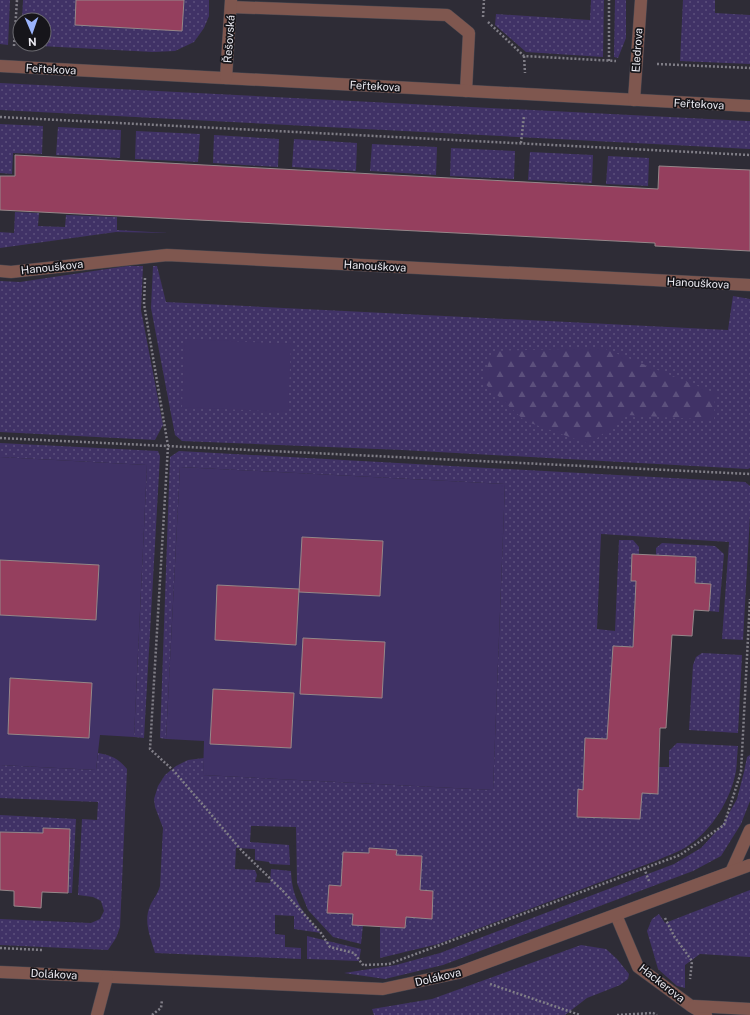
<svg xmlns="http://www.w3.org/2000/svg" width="750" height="1015" font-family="'Public Sans',sans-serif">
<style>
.grass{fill:url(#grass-dots)}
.forest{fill:url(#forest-firs)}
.garden{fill:#403266;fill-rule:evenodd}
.building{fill:#953f5e;stroke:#95878a}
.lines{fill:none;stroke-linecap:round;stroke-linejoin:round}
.minor-casing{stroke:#484750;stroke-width:13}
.path{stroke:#807e87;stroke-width:2.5;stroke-dasharray:2 2;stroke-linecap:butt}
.minor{stroke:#7f574f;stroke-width:12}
.labels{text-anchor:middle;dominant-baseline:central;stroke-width:3.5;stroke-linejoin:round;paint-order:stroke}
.street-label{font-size:11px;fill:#ebeaf1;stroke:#16151a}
</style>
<defs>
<pattern id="grass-dots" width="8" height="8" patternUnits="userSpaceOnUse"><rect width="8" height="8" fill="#403266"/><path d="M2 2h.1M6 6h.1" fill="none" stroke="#5c507c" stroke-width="1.8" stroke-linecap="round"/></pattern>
<pattern id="forest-firs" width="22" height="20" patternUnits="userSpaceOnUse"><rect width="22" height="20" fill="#403266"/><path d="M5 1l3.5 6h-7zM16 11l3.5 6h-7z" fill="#5c507c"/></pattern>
</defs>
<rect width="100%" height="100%" fill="#2e2c36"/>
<g class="grass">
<path d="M 0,0 L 10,0 L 8,45 L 0,44 Z"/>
<path d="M 23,0 L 76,0 L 75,25 L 182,31 L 184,0 L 209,0 L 209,16 L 204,28 L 194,42 L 175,51 L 153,52 L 21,45 L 21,44 L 44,44 L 44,20 L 22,20 Z"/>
<path d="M 591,0 L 604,0 L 603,57 L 526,52 L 495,25 L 496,14 L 590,20 Z"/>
<path d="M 615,0 L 626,0 L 626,38 L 618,58 L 614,57 Z"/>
<path d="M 683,0 L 715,0 L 715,13 L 750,15 L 750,64 L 680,61 Z"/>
<path d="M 0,83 L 748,121 L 750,121 L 750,149 L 0,110 Z"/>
<path d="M 0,124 L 43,126 L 42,154 L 13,153 L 12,174 L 0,173 Z"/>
<path d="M 58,127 L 121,130 L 120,158 L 56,155 Z"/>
<path d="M 136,131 L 200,134 L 198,162 L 135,159 Z"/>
<path d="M 214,135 L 279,139 L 278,167 L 213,163 Z"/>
<path d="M 294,139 L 357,143 L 356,171 L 292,167 Z"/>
<path d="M 372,144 L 437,147 L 436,175 L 370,171 Z"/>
<path d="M 451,148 L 515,151 L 514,179 L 450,176 Z"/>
<path d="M 530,152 L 593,155 L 592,183 L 528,180 Z"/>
<path d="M 608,156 L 649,158 L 648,186 L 606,184 Z"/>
<path d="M 15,212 L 39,213 L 38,226 L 65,227 L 66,215 L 117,217 L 117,230 L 169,233 L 116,232 L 0,248 L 0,232 L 14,233 Z"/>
<path d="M 127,266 L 143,266 L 141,310 L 163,425 L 155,440 L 0,432 L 0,281 L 20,282 Z"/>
<path d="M 153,266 L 157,266 L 166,302 L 728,330 L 733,296 L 750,299 L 750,468 L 748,469 L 402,450 L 182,441 L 175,435 L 151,308 Z"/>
<path d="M 0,443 L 158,451 L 160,456 L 144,738 L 134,737 L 147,465 L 0,457 Z"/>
<path d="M 179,451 L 745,482 L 750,486 L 750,515 L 743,640 L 722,639 L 729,542 L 601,534 L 597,629 L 615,631 L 619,540 L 633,540 L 639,547 L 639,554 L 632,554 L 631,581 L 636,581 L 633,633 L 639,634 L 638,647 L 613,646 L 608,724 L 611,739 L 585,738 L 583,790 L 578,790 L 577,817 L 640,819 L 642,793 L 658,794 L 659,767 L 669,767 L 669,751 L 677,743 L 738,746 C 737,755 737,763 736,771 C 731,799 712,830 689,845 C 680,852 668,855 658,860 L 438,944 L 380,958 L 380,926 L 405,928 L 406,917 L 432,918 L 433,891 L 420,890 L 422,856 L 396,855 L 396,850 L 370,848 L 369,853 L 341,886 L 329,885 L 327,913 L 353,914 L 352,925 L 363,925 L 361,944 L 333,937 L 308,910 L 297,883 L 296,827 L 251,826 L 250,842 L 289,845 L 290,865 L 270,864 L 269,862 L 255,860 L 255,849 L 236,848 L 235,869 L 255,870 L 257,875 L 255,882 L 270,883 L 271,869 L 291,871 C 292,899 302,912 321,933 L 294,929 L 294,916 L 275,915 L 275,934 L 285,935 L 285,947 L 301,948 L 301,959 L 155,953 C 151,938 143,922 150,906 C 153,899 158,894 160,886 L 163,828 L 155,807 L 154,799 L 158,786 L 165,775 L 176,766 L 188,760 L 204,758 L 203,775 L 493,790 L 505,484 L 180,467 L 166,739 L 160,738 L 170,457 Z"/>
<path d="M 662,543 L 715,546 L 724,554 L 719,612 L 709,611 L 711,584 L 695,583 L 696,557 L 656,555 L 656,548 Z"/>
<path d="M 702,653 L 742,655 L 738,733 L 689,730 L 693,665 L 696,657 Z"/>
<path d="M 98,753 C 111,755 119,759 127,769 L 120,927 L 116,938 L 108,950 L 0,945 L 0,919 L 91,923 L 100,919 L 104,911 L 101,901 L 93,897 L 78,895 L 82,819 L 97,820 L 98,802 L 0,798 L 0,765 L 96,770 Z"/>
<path d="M 750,755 L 750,801 L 741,824 L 721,856 L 693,871 L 443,965 L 385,979 L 344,973 L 396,965 L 440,953 L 674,864 L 701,848 L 723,824 L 737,799 L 744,772 L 747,757 Z"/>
<path d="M 0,815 L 76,819 L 72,893 L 68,893 L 70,829 L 44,828 L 43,833 L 0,832 Z"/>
<path d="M 750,890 L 750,957 L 700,954 L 685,965 L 685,988 L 677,986 L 658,969 L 647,931 L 652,919 L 659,914 L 665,923 Z"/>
<path d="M 307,936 L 361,949 L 359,961 L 307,959 Z"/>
<path d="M 581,945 L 606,949 L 617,959 L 629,974 L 628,979 L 620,985 L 587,998 L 565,1015 L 374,1015 L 372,1009 L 432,999 Z"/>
</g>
<path class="forest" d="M 603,348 L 715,393 L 714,420 L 628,415 L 589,444 L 525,421 L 482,381 L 493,351 Z"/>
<g class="garden">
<path d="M 185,339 L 291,344 L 288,412 L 182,407 Z"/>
<path d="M 0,457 L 147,465 L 134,737 L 100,735 L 96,770 L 0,765 L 0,615 L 96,620 L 99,565 L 0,560 ZM 11,678 L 92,683 L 89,738 L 8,734 Z"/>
<path d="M 180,467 L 505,484 L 493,790 L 203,775 L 204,741 L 166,739 ZM 303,537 L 383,541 L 380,596 L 299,592 L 296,644 L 215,640 L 218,585 L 300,589 ZM 213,689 L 294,693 L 291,748 L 210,744 Z"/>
</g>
<g class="building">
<path d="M 76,0 L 184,0 L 182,31 L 75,25 Z"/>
<path d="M 15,155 L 658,189 L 659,166 L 750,170 L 750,251 L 655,246 L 655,243 L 0,210 L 0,176 L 15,176 Z"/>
<path d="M 302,537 L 383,541 L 380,596 L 299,592 Z"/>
<path d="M 632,554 L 696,557 L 695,583 L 711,584 L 709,611 L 694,610 L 692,636 L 672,635 L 666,728 L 660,728 L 658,794 L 642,793 L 640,819 L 577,817 L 578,789 L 583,790 L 585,738 L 607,739 L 613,646 L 633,647 L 636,581 L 631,581 Z"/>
<path d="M 0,560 L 99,565 L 96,620 L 0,615 Z"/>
<path d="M 217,585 L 299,589 L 296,645 L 215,640 Z"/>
<path d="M 303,638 L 385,642 L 382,698 L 300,694 Z"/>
<path d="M 10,678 L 92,683 L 89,738 L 8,734 Z"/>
<path d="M 213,689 L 294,693 L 291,748 L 210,744 Z"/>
<path d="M 43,828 L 70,829 L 68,893 L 42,892 L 41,908 L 14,906 L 14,891 L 0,890 L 0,832 L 43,833 Z"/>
<path d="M 369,848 L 397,850 L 396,855 L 422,856 L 420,890 L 433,891 L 432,919 L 406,917 L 405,928 L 352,925 L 353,914 L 327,913 L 329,885 L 341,886 L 343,852 L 369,853 Z"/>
</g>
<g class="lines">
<defs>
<g id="minor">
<path d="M 231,7 L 447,15 L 469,33 L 466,91"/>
<path d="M 0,66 L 750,106"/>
<path d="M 226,78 L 231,0"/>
<path d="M 634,100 L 641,0"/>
<path d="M 0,271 L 11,272 L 167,255 L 750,285"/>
<path d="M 731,872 L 750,830"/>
<path d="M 616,915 L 638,967 L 691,1006 L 706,1015"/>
<path d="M 0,972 L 383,989 L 458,973 L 750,865"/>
<path d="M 694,1006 L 750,1009"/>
<path d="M 97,1015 L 107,977"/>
</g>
</defs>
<use href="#minor" class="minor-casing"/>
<g class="path">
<path d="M 483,17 L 484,0"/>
<path d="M 488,22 L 524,56 L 616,61"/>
<path d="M 14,46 L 17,0"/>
<path d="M 524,56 L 525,73"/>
<path d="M 609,61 L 609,0"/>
<path d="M 657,64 L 750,68"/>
<path d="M 0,117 L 750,155"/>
<path d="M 521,143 L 524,116"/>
<path d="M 145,278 L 144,304 L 168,446 L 150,749 L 174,771 L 243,852 L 283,891 L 321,933 L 330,947 L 354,953 L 363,965 L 364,967"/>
<path d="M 0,438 L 750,474"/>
<path d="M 644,868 L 649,881"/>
<path d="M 665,918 L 674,936 L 692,961 L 690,979"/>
<path d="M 0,948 L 42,950"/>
<path d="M 365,965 L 389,964 L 680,855 L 724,825 L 741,772 L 750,599"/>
<path d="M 490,984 L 580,1015"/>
<path d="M 152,1015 L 161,1008 L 162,1000"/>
<path d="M 617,1015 L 653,1013 L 657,1015"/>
</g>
<use href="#minor" class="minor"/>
</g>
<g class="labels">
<g class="street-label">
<text transform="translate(229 39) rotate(-86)">Řešovská</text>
<text transform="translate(637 50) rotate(-86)">Eledrova</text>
<text transform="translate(51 69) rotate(3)">Feřtekova</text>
<text transform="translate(375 86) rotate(3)">Feřtekova</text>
<text transform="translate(699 104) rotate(3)">Feřtekova</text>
<text transform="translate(375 266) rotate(3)">Hanouškova</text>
<text transform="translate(52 267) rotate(-6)">Hanouškova</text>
<text transform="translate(698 283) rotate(3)">Hanouškova</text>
<text transform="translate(54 974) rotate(3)">Dolákova</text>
<text transform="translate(438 977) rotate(-13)">Dolákova</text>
<text transform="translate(662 983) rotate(38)">Hackerova</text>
</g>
</g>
<g transform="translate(32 32) rotate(178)"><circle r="19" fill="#16151a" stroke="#6b6a70"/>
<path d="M0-3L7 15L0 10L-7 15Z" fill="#9bb4fd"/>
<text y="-6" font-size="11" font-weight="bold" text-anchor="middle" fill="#ebeaf1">N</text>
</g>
</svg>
